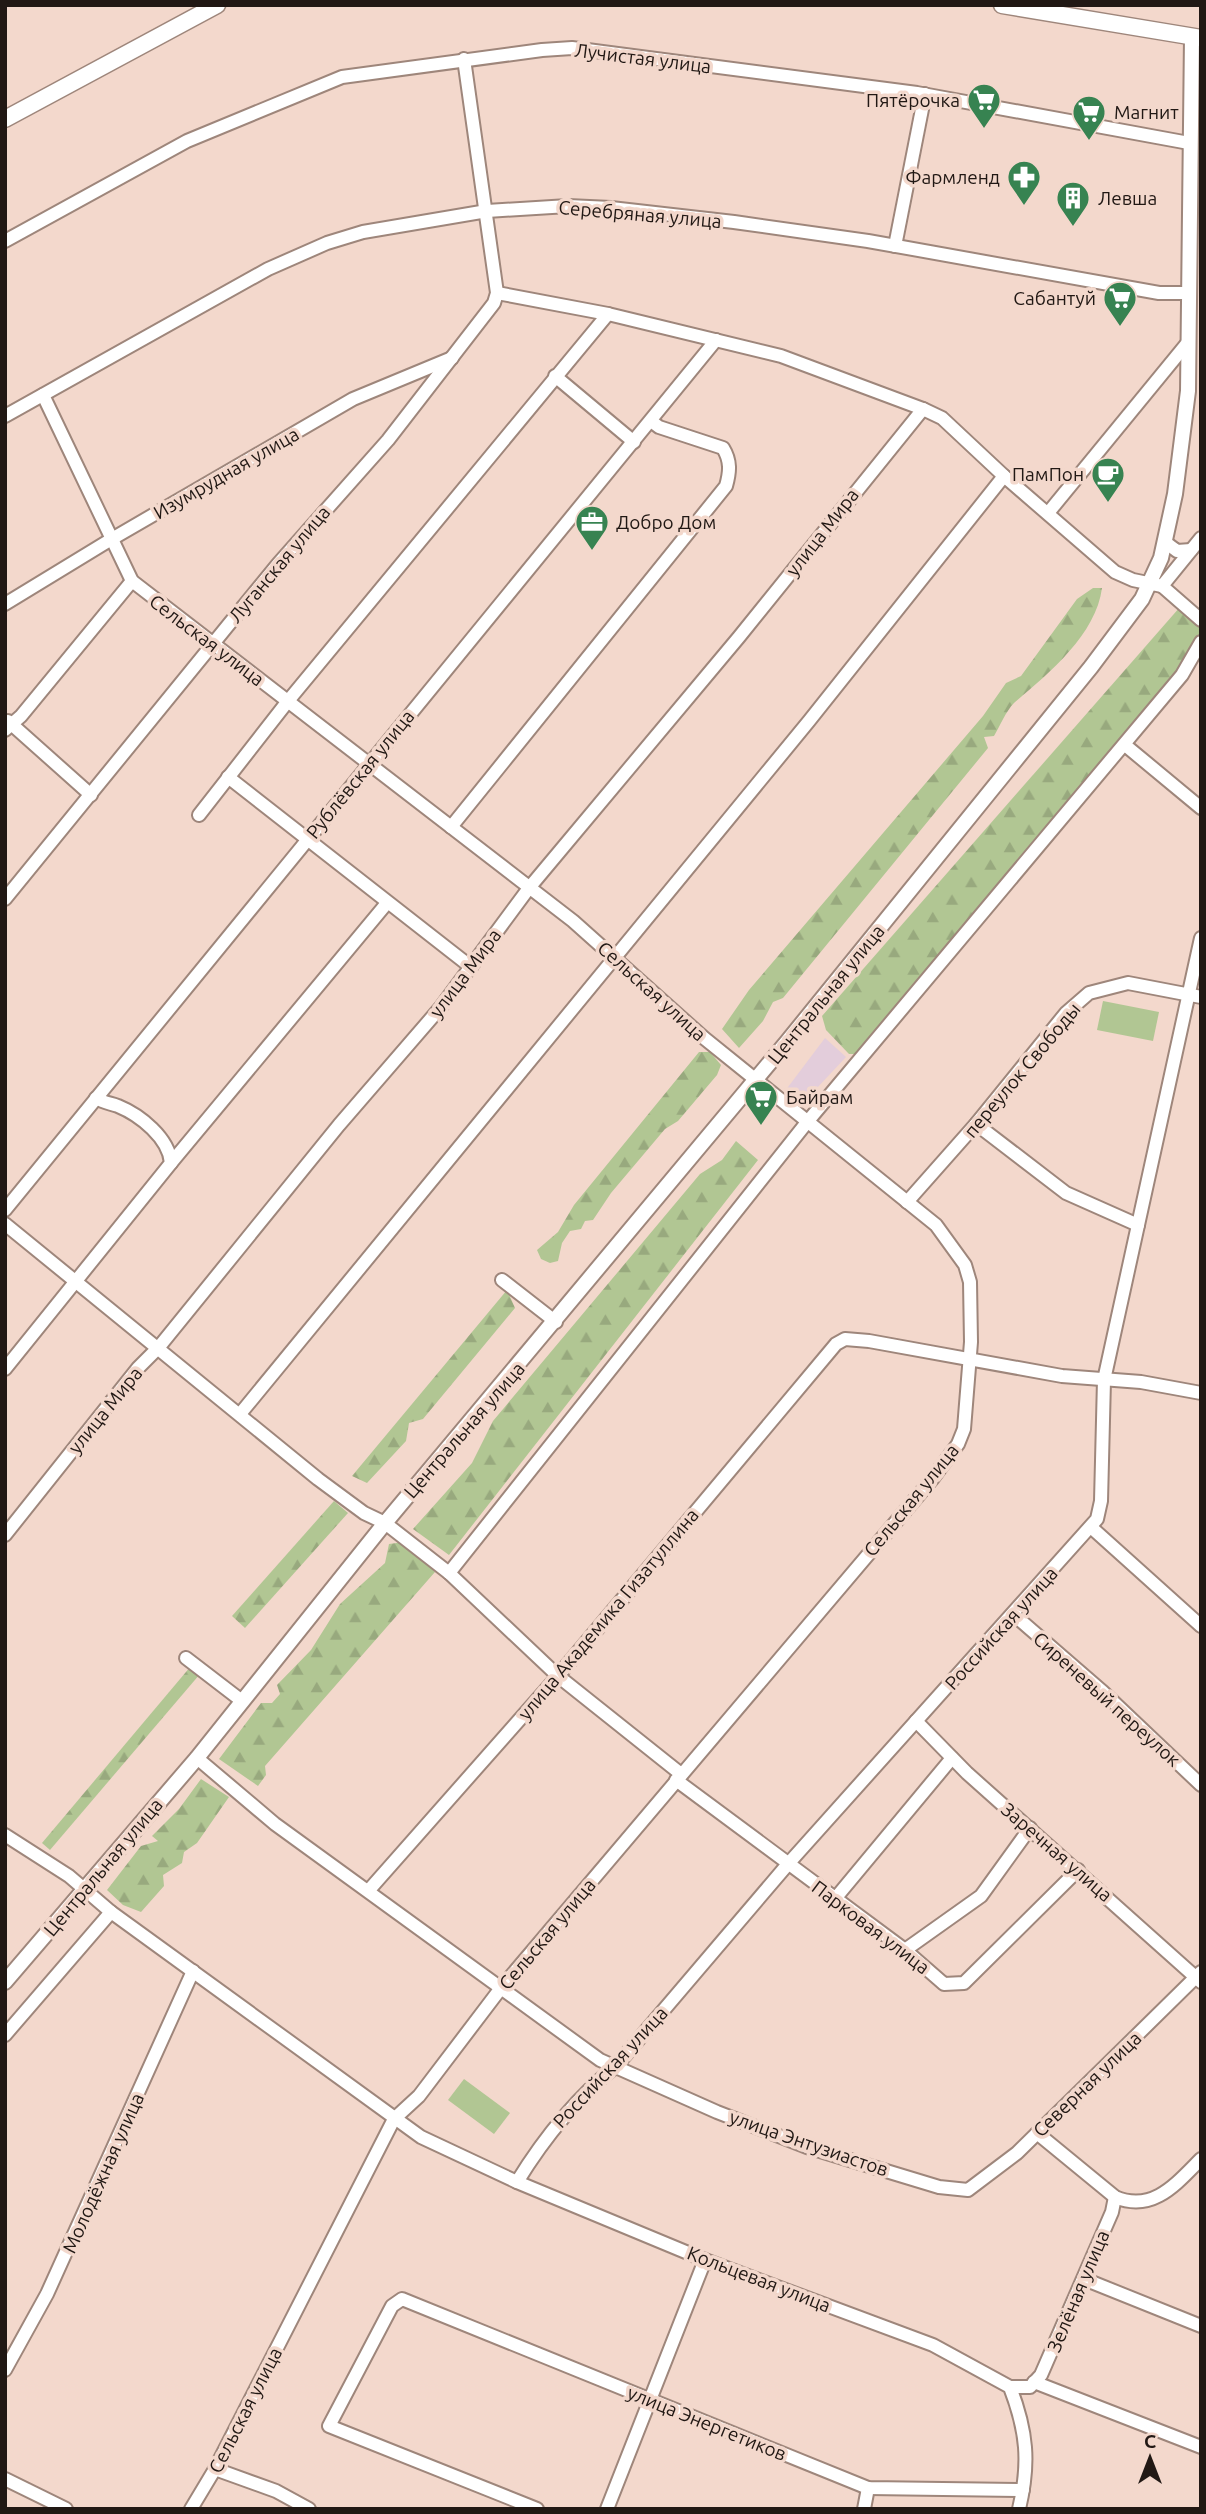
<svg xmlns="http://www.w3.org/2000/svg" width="1206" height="2514" font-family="Ubuntu,sans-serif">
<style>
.commercial{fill:#e3cddb}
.forest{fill:url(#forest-firs)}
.garden{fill:#b1c693}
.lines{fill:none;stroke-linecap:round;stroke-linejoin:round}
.minor-casing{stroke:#9e867b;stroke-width:16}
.tertiary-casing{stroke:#9e867b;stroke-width:18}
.secondary-casing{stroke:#9e867b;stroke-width:19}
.minor{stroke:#fff;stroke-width:12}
.tertiary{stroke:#fff;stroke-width:14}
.secondary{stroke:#fff;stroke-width:16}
.labels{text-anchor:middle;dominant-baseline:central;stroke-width:7;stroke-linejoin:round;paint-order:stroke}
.street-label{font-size:19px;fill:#211814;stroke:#f3d8cc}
.poi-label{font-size:19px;fill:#211814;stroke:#f3d8cc;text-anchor:end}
</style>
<defs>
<pattern id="forest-firs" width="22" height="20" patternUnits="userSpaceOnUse" patternTransform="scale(1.75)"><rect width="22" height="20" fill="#b1c693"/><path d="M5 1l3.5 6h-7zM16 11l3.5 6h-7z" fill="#98a97e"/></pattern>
</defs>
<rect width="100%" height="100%" fill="#f3d8cc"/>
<path class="commercial" d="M 825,1038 L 846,1057 L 801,1105 L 785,1091 Z"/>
<g class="forest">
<path d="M 1093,588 L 1102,588 C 1096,635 1048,674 1014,703 C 1006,711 1000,726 994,736 L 984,737 L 988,748 L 783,998 L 773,1002 L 763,1021 L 739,1048 L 722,1029 L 749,990 L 983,716 L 1006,683 L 1021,676 L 1077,599 Z"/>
<path d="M 1180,607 L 1201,626 L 1201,633 L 1177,670 L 1117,748 L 857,1054 L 849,1054 L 826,1030 L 822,1016 Z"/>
<path d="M 699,1052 L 710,1052 L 721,1065 L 717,1075 L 678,1121 L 665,1129 L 611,1193 L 593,1220 L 585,1221 L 581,1229 L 570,1231 L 562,1243 L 558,1261 L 550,1263 L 541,1259 L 537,1250 L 558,1232 L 574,1205 Z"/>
<path d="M 736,1141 L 758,1160 L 449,1555 L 413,1529 L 472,1463 L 493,1421 L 700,1174 L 722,1160 Z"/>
<path d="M 507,1290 L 515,1308 L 423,1419 L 409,1423 L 406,1441 L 367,1483 L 352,1476 Z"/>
<path d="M 334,1501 L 348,1513 L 245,1628 L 232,1616 Z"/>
<path d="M 404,1542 L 435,1572 L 265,1766 L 266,1775 L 258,1786 L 219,1759 L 261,1703 L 272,1703 L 280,1694 L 277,1685 L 311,1650 L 340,1604 L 385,1563 L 389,1544 Z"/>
<path d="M 191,1666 L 200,1674 L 50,1850 L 42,1843 Z"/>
<path d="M 201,1779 L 229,1797 L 197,1843 L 184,1852 L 182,1863 L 163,1875 L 164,1886 L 141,1912 L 123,1905 L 107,1890 L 141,1846 L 158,1841 L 152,1836 L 179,1809 Z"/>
</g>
<g class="garden">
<path d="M 1103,1001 L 1159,1012 L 1153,1041 L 1097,1030 Z"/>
<path d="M 464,2079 L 510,2113 L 494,2134 L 448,2100 Z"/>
</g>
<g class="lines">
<defs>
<g id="minor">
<path d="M 5,241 L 187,141 L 342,77 L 542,50 L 572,48 L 917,93 L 1189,143"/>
<path d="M 895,246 L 925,94"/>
<path d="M 497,293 L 608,314 L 781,356 L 923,409 L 942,418 L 1004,476 L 1115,572 L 1133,580 L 1162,586 L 1201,538"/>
<path d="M 555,376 L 634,442"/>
<path d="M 43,395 L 132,581 L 573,921 L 704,1038 L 936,1225 L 965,1265 L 970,1282 L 971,1342 L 964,1429 L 958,1444 L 933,1478 L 501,1988 L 419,2096 L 394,2119 L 215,2469 L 191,2509"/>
<path d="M 5,416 L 268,269 L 327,243 L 363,232 L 487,211 L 568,206 L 611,208 L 734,222 L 868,241 L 1159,293 L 1190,293"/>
<path d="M 1048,513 L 1189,341"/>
<path d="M 1165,542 L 1177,551 L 1191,550"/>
<path d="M 1162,586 L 1201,620"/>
<path d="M 5,604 L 110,540 L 353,399 L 452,358"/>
<path d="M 8,721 L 91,795"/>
<path d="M 5,730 L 21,716 L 132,581"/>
<path d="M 1125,745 L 1201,808"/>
<path d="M 228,777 L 471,967"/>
<path d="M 199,815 L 288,701 L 608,314"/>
<path d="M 451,827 L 726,486 C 730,472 731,461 723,448 L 659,427 L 651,421"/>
<path d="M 5,899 L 278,564 L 388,440 L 494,303 L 497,293 L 464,59"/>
<path d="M 976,1124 L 1066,1193 L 1138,1225"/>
<path d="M 171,1163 L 387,903"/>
<path d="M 907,1202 L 976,1124 L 1066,1013 L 1089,993 L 1128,983 L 1201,997"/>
<path d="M 5,1210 L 716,340"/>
<path d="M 5,1224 L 318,1479 L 364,1513 L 385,1523 L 449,1573 L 558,1676 L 681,1774"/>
<path d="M 502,1280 L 556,1322"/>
<path d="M 5,1369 L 171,1163 C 169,1138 140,1115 118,1106 C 110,1103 104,1103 96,1098"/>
<path d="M 240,1414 L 809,721 L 1004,476"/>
<path d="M 1092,1528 L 1201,1626"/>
<path d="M 5,1535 L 138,1368 L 159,1347 L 339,1125 L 441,1007 L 529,888 L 739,637 L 923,409"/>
<path d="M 449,1573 L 808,1121 L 1182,675 L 1201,642"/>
<path d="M 1013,1614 L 1103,1692 L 1201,1785"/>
<path d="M 186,1658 L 242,1701"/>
<path d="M 916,1721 L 967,1773 L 1201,1982"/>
<path d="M 197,1758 L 275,1824 L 600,2060 L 717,2112 L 807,2147 L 939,2187 L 968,2190 L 1017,2153 L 1201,1972"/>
<path d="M 676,1780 L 905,1950 L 944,1984 L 964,1983 L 1078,1870"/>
<path d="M 5,1835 L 69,1876 L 111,1912 L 421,2137 L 517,2182 L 705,2260 L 933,2345 L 1010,2387 C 1027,2431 1030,2463 1019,2509"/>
<path d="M 369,1890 L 558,1676 L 836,1344 L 845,1339 L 869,1341 L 1062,1376 L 1141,1382 L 1201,1393"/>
<path d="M 834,1900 L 952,1758"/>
<path d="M 905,1950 L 981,1896 L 1030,1828"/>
<path d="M 5,2035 L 111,1912"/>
<path d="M 1037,2133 L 1115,2197 C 1153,2213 1176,2184 1201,2159"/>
<path d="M 517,2182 C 544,2138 575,2099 616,2066 L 788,1864 L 1097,1519 L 1101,1501 L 1104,1380 L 1201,938"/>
<path d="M 1084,2279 L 1201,2326"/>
<path d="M 5,2370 L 47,2294 L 193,1971"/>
<path d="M 1034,2382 L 1201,2447"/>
<path d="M 1010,2387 L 1030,2387 L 1041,2375 L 1112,2212 L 1115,2197"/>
<path d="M 215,2469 L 276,2491 L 309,2509"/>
<path d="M 5,2479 L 66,2509"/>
<path d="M 537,2509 L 329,2426 L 392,2306 L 402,2299 L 868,2488 L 1023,2490"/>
<path d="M 607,2509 L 705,2260"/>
<path d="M 864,2509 L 868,2488"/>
</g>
<path id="tertiary" d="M 5,1982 L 197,1758 L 385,1523 L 787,1042 L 1091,667 L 1142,599 L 1161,558 L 1175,494 L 1188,391 L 1192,37"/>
<g id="secondary">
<path d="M 1002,5 L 1201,38"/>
<path d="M 5,119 L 217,5"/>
</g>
</defs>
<use href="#minor" class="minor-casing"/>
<use href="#tertiary" class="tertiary-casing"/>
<use href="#secondary" class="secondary-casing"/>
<use href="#minor" class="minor"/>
<use href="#tertiary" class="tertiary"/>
<use href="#secondary" class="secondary"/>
</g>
<defs>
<symbol id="supermarket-pin" viewBox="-11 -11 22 30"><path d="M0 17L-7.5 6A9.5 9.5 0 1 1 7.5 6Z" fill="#378351" stroke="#f3d8cc"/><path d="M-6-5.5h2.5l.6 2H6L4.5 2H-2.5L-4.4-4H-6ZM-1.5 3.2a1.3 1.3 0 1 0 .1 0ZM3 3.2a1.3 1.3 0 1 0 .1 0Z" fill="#fff"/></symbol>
<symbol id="pharmacy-pin" viewBox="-11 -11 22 30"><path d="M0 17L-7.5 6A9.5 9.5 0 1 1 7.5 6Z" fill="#378351" stroke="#f3d8cc"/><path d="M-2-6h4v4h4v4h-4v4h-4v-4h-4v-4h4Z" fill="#fff"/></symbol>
<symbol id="building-pin" viewBox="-11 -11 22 30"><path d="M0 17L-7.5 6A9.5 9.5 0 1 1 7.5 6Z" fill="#378351" stroke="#f3d8cc"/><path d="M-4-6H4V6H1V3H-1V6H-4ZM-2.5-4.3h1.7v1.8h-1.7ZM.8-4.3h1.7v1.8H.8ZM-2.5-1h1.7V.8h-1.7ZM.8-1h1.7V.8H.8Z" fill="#fff"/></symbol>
<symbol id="cafe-pin" viewBox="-11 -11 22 30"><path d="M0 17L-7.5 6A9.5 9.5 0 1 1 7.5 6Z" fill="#378351" stroke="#f3d8cc"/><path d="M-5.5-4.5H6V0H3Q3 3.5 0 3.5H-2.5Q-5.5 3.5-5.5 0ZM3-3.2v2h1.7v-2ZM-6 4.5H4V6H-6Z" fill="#fff"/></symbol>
<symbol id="office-pin" viewBox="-11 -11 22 30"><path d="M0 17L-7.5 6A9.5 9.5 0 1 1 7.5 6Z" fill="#378351" stroke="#f3d8cc"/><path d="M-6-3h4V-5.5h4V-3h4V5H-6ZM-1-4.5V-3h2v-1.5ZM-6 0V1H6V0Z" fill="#fff"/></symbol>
</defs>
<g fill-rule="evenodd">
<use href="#supermarket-pin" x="965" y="81" width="38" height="52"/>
<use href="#supermarket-pin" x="1070" y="93" width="38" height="52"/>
<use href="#pharmacy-pin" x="1005" y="158" width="38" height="52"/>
<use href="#building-pin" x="1054" y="179" width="38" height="52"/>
<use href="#supermarket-pin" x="1101" y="279" width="38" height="52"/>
<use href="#cafe-pin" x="1089" y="455" width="38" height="52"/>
<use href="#office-pin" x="573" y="503" width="38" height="52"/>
<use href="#supermarket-pin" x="742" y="1078" width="38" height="52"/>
</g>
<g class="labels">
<g class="street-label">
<text transform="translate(643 58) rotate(7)">Лучистая улица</text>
<text transform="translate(640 214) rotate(5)">Серебряная улица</text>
<text transform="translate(226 473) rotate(-30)">Изумрудная улица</text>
<text transform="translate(822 532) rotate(-52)">улица Мира</text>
<text transform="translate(279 564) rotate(-50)">Луганская улица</text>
<text transform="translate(207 640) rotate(37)">Сельская улица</text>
<text transform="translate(360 774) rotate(-51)">Рублёвская улица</text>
<text transform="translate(465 973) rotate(-53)">улица Мира</text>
<text transform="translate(652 991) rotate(42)">Сельская улица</text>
<text transform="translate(826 994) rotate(-51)">Центральная улица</text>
<text transform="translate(1022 1070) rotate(-50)">переулок Свободы</text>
<text transform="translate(105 1410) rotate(-51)">улица Мира</text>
<text transform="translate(464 1430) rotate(-49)">Центральная улица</text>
<text transform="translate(911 1500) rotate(-51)">Сельская улица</text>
<text transform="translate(608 1614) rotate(-50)">улица Академика Гизатуллина</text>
<text transform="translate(1001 1628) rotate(-48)">Российская улица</text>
<text transform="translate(1107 1699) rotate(42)">Сиреневый переулок</text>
<text transform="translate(1057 1852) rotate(41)">Заречная улица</text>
<text transform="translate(103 1867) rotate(-50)">Центральная улица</text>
<text transform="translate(871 1927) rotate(37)">Парковая улица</text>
<text transform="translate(547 1934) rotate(-50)">Сельская улица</text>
<text transform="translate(610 2067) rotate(-47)">Российская улица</text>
<text transform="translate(1087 2084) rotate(-44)">Северная улица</text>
<text transform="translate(809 2143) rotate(19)">улица Энтузиастов</text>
<text transform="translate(103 2173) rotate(-66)">Молодёжная улица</text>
<text transform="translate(759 2279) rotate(21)">Кольцевая улица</text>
<text transform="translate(1078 2291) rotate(-67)">Зелёная улица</text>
<text transform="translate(245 2410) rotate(-63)">Сельская улица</text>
<text transform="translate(707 2423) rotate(22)">улица Энергетиков</text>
</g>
<g class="poi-label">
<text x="960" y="100">Пятёрочка</text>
<text x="1114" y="112" text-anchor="start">Магнит</text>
<text x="1000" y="177">Фармленд</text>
<text x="1098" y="198" text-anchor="start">Левша</text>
<text x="1096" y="298">Сабантуй</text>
<text x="1084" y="474">ПамПон</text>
<text x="616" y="522" text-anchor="start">Добро Дом</text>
<text x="786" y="1097" text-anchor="start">Байрам</text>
</g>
</g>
<rect width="1206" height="2514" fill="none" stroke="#211814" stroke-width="14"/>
<g transform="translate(1150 2458)" stroke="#f3d8cc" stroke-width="5" paint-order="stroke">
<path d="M0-5L12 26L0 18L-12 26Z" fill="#211814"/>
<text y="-10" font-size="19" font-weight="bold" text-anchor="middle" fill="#211814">С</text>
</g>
</svg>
